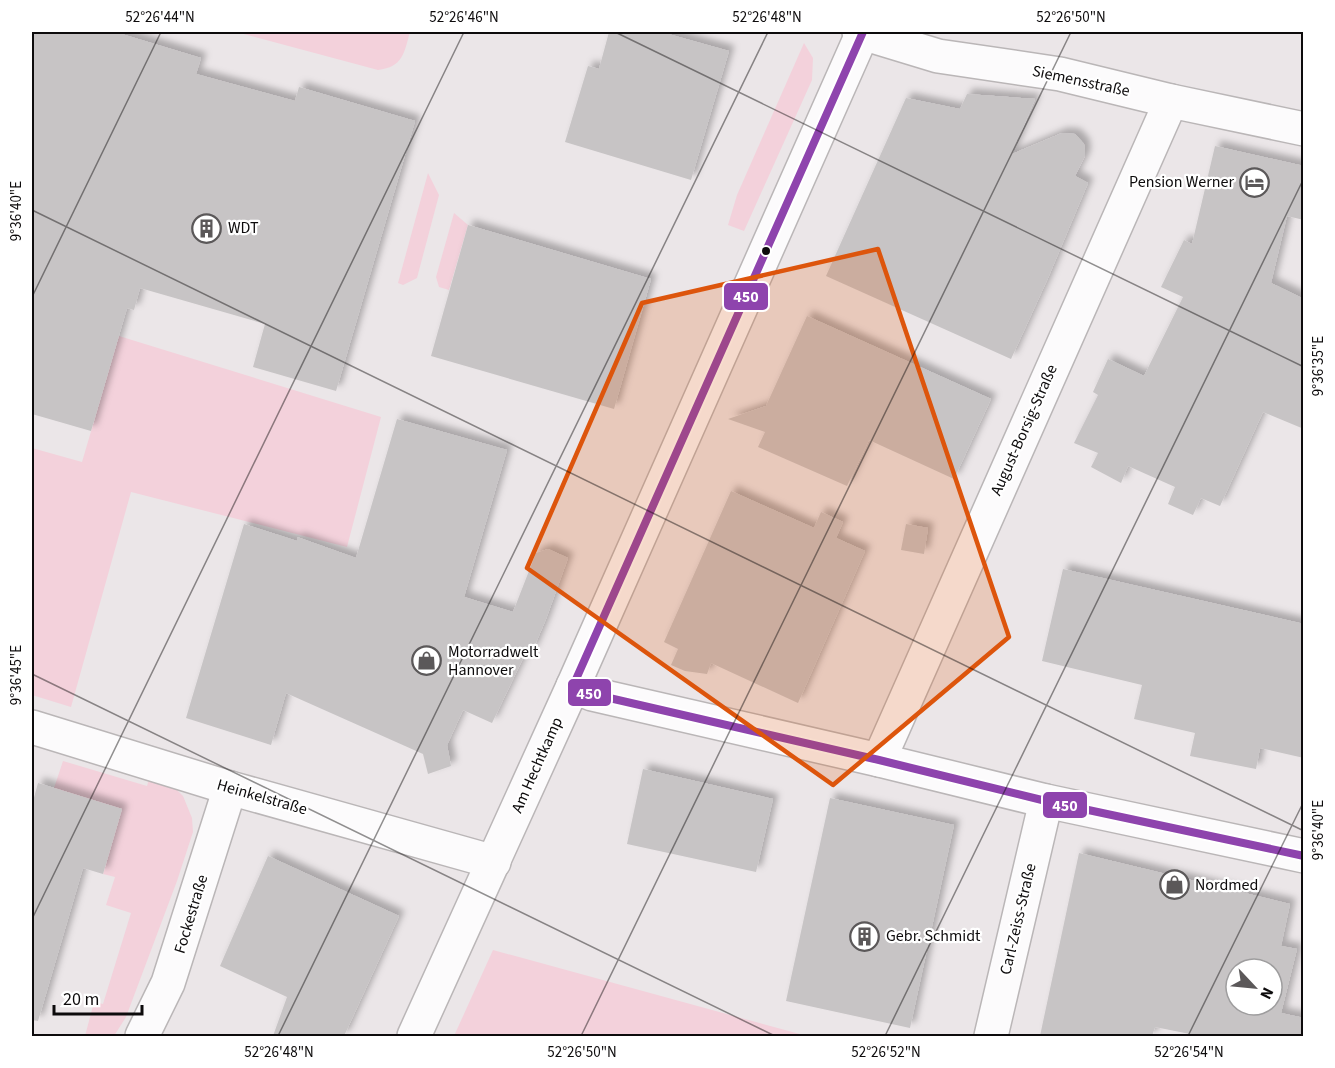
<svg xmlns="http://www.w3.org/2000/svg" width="1335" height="1068" font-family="'Source Sans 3',sans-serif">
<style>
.green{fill:#f3d1db}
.building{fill:#c7c4c5;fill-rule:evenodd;filter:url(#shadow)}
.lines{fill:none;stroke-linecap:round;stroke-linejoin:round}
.minor-casing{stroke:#bab6b7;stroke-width:36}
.minor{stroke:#fcfbfc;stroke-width:33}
.bus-1-casing{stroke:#fff;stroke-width:12}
.bus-1{stroke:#8e44ad;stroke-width:8}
.marked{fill:#dd550c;fill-opacity:0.2;stroke:#dd550c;stroke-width:4.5;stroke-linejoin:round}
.ticks{fill:none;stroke:#0d0b0c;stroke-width:1.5;stroke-opacity:0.45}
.bus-dot{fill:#0d0b0c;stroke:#fff;stroke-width:2}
.labels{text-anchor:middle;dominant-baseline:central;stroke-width:4.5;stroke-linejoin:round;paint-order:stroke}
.street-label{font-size:16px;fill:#0d0b0c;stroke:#fff}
.poi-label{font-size:16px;fill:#0d0b0c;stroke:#fff;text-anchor:start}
.line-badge{stroke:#fff;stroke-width:2}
.badge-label{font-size:16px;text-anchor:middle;font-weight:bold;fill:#fff}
.neatline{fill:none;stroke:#0d0b0c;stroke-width:2}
.ticks-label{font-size:15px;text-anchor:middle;fill:#0d0b0c}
</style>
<defs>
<filter id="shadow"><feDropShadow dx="5.5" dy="-5.5" stdDeviation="3" flood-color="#0004"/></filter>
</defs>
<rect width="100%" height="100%" fill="#ebe6e8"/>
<g class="green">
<path d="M 236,32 L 410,32 C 404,53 403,67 378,70 Z"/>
<path d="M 804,43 L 813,58 L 812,80 L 744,231 L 728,225 L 737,195 Z"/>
<path d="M 428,173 L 439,195 L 417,278 L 403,285 L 398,283 Z"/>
<path d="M 454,213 L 468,225 L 449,290 L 439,287 L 436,277 Z"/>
<path d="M 119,336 L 381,417 L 347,547 L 131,492 L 71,707 L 32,695 L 32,448 L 82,462 Z"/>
<path d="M 63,761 L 147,786 L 150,776 L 174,787 L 183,796 L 192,818 L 193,832 L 177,881 L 126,1017 L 114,1036 L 85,1036 L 94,1002 L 103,1004 L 131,913 L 106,905 L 115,877 L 103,874 L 122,809 L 54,788 Z"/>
<path d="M 493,950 L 807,1036 L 454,1036 Z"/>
</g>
<g class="building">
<path d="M 32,32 L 115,32 L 201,58 L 196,74 L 295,101 L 299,87 L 415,121 L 336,391 L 253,367 L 265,324 L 140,288 L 134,310 L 127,308 L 91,431 L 32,414 Z"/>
<path d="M 609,32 L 661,32 L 729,51 L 691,180 L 565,142 L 588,66 L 599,69 Z"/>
<path d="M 967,94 L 1035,99 L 1012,154 L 1062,133 L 1075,134 L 1084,144 L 1085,150 L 1085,156 L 1075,176 L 1088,183 L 1048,278 L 1011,359 L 826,276 L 906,98 L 960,109 Z"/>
<path d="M 1215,146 L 1304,166 L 1304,220 L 1287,216 L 1271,283 L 1304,299 L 1304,429 L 1263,412 L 1220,506 L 1201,498 L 1193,515 L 1168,504 L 1175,487 L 1128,466 L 1121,483 L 1091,467 L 1098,453 L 1074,443 L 1098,395 L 1093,392 L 1108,359 L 1144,376 L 1183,297 L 1161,287 L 1184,240 L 1192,244 Z"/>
<path d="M 468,225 L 651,279 L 614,409 L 431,356 Z"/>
<path d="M 807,316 L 991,399 L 954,479 L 869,440 L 847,486 L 758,447 L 765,432 L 728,419 L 766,406 Z"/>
<path d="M 397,419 L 507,450 L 464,597 L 513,612 L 536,553 L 548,549 L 568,558 L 546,619 L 532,652 L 527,650 L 492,723 L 463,710 L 447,745 L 451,766 L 428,774 L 423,754 L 286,693 L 271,745 L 186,718 L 244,524 L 297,541 L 297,537 L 356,558 Z"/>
<path d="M 731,491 L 814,528 L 821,512 L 843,522 L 836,538 L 865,551 L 798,703 L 711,663 L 707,674 L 685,671 L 671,665 L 678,649 L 664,642 Z"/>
<path d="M 906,524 L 928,528 L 924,554 L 901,550 Z"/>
<path d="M 1063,569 L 1304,624 L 1304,758 L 1260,748 L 1256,769 L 1190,756 L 1195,733 L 1134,719 L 1142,685 L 1042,661 Z"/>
<path d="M 643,769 L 773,799 L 756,872 L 627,844 Z"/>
<path d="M 38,783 L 122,809 L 103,874 L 83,868 L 38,1021 L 32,1020 L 32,805 Z"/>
<path d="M 830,798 L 954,825 L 910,1028 L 786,1001 Z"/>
<path d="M 1079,853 L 1290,904 L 1281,946 L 1297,949 L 1281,1013 L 1304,1018 L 1304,1036 L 1200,1036 L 1155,1027 L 1152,1036 L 1040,1036 ZM 1236,969 L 1272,969 L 1272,1005 L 1236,1005 Z"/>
<path d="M 268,856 L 399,916 L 344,1036 L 273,1036 L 287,997 L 220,966 Z"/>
</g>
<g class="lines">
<defs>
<g id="minor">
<path d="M 859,32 L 938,56 L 1060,74 L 1171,101 L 1304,129"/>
<path d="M 573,686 L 592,694 L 879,760 L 1046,801 L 1304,856"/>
<path d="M 32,727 L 230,788 L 494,862"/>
<path d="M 879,760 L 1171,101"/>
<path d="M 142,1036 L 168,983 L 230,788"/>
<path d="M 414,1036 L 573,686 L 863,32"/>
<path d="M 991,1036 L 1046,801"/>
</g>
</defs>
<use href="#minor" class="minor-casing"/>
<use href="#minor" class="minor"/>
<defs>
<path id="bus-1" d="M 863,32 L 573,686 L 592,694 L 879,760 L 1046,801 L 1304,856"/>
</defs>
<use href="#bus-1" class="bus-1-casing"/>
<use href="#bus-1" class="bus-1"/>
</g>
<path class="marked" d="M 878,249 L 1009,637 L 833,785 L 527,568 L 642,303 Z"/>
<path class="ticks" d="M 615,32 L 1304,367M 32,210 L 1304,831M 32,297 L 161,32M 32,674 L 775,1036M 32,919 L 464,32M 278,1036 L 768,32M 581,1036 L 1071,32M 885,1036 L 1304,178M 1188,1036 L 1304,801"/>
<defs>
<symbol id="hotel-ring" viewBox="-11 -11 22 22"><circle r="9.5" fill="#fff" stroke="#5b5859" stroke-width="1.5"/><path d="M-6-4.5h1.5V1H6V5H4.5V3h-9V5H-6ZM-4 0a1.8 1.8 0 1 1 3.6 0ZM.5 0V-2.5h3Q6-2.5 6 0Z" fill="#5b5859"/></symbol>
<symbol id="building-ring" viewBox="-11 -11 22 22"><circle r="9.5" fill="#fff" stroke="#5b5859" stroke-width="1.5"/><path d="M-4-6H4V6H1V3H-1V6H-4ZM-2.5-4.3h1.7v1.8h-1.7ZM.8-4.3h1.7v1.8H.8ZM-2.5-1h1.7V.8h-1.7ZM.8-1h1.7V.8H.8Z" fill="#5b5859"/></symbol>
<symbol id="shop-ring" viewBox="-11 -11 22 22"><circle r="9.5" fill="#fff" stroke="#5b5859" stroke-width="1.5"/><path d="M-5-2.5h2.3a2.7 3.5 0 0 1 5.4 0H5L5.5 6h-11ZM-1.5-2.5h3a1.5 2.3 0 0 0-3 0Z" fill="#5b5859"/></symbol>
</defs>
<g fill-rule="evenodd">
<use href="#hotel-ring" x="1238" y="166" width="33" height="33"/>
<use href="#building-ring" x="190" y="212" width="33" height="33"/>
<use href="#shop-ring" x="410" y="644" width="33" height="33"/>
<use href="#shop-ring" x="1158" y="868" width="33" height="33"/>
<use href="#building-ring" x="848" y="920" width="33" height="33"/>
</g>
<circle class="bus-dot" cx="766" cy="251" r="5"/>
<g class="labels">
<g class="street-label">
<text transform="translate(1081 81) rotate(12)">Siemensstraße</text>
<text transform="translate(1024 430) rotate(-66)">August-Borsig-Straße</text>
<text transform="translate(537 765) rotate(-66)">Am Hechtkamp</text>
<text transform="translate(262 797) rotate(16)">Heinkelstraße</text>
<text transform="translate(191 914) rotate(-73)">Fockestraße</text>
<text transform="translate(1018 919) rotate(-77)">Carl-Zeiss-Straße</text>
</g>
<g class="poi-label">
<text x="1234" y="182" text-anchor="end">Pension Werner</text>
<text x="228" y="228">WDT</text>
<text x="448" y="652">Motorradwelt<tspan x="448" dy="18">Hannover</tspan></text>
<text x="1195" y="885">Nordmed</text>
<text x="886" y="936">Gebr. Schmidt</text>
</g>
</g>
<g class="line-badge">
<rect x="723" y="282" width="46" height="29" rx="6" fill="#8e44ad"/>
<rect x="567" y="678" width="45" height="29" rx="6" fill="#8e44ad"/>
<rect x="1042" y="791" width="46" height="28" rx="6" fill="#8e44ad"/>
</g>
<g class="badge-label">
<text x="746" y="302">450</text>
<text x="589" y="699">450</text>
<text x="1065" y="811">450</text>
</g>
<rect width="1335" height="1068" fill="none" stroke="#ffffff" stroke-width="66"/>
<g transform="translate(1254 987) rotate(116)"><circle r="28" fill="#ffffff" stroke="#9e9d9e" stroke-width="1.5"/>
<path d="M0-4.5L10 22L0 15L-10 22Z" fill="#5b5859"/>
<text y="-9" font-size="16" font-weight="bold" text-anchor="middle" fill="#0d0b0c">N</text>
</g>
<path d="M54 1005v9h88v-9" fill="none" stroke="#0d0b0c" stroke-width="3"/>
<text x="63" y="1005" font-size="18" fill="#0d0b0c" stroke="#ffffff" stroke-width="4.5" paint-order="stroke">20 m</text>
<rect x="33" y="33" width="1269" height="1002" class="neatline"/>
<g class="ticks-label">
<text x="160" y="22">52°26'44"N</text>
<text x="464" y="22">52°26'46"N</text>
<text x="767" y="22">52°26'48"N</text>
<text x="1071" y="22">52°26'50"N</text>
<text transform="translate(16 211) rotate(-90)" y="5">9°36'40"E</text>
<text transform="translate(1318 366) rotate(-90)" y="5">9°36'35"E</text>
<text transform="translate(16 675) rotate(-90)" y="5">9°36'45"E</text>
<text transform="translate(1318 830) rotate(-90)" y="5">9°36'40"E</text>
<text x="279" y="1057">52°26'48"N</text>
<text x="582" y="1057">52°26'50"N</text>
<text x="886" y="1057">52°26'52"N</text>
<text x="1189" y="1057">52°26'54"N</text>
</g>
</svg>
